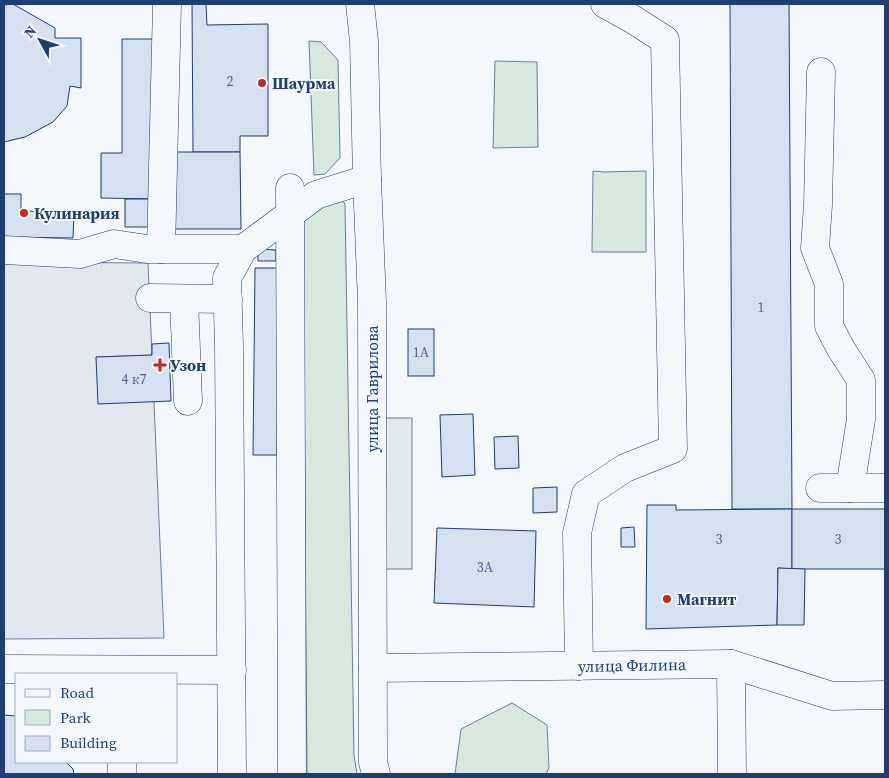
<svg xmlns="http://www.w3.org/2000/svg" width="889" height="778" font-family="'Source Serif 4',serif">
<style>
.green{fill:#d7e8df;stroke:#687fa3}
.parking{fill:#e3e8f0;stroke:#687fa3}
.building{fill:#d5e0f0;stroke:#1d3f73}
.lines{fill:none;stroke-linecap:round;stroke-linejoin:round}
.minor-casing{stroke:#1d3f73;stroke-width:29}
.minor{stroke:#f4f7fb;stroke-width:28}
.poi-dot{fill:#c62828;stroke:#f4f7fb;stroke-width:2}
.labels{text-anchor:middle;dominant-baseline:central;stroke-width:4;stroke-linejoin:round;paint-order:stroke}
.number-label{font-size:14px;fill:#4b6792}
.poi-label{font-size:16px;font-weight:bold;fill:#1d3f73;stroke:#f4f7fb;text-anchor:start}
.street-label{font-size:16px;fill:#1d3f73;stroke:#f4f7fb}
</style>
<rect width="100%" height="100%" fill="#f4f7fb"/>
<g class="green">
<path d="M 309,41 L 321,42 L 338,60 L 340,158 L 325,174 L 314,175 Z"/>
<path d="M 495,61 L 537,62 L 538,147 L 493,148 Z"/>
<path d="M 593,171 L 604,172 L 646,171 L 646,252 L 592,252 Z"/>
<path d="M 330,196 L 345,203 L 354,755 L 357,774 L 307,774 L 303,214 Z"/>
<path d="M 512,703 L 547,725 L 549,768 L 546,774 L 455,774 L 461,729 Z"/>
</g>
<g class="parking">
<path d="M 4,262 L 148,263 L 152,355 L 96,357 L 154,402 L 164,638 L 4,639 Z"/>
<rect x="372" y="418" width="40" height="151"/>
</g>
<g class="building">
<path d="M 13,4 L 55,28 L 55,38 L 81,38 L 81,88 L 70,86 L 67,106 L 53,122 L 25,137 L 4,142 L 4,5 Z"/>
<path d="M 192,4 L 206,4 L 207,25 L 268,24 L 268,136 L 240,136 L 240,152 L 193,152 Z"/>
<path d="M 730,4 L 789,4 L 792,509 L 732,509 Z"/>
<path d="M 122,39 L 154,39 L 153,199 L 101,198 L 101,153 L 122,153 Z"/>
<path d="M 169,152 L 240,152 L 241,229 L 170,229 Z"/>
<path d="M 4,194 L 21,194 L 21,211 L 74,212 L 73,238 L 4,237 Z"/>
<path d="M 125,199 L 153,199 L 154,227 L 125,227 Z"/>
<path d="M 258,249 L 276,250 L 276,261 L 258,261 Z"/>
<path d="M 255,268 L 279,268 L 277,455 L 253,455 Z"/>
<rect x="408" y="329" width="26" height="47"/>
<path d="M 169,343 L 171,401 L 98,404 L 96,357 L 152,355 L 152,344 Z"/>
<path d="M 473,414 L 475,475 L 442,477 L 440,415 Z"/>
<path d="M 518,436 L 519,468 L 495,469 L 494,437 Z"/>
<path d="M 557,487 L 557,512 L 533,513 L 533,488 Z"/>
<path d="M 647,505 L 676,505 L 676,510 L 792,509 L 792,569 L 778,568 L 777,625 L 646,629 Z"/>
<rect x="792" y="509" width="93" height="60"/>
<path d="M 634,527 L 635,547 L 621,547 L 621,528 Z"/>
<path d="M 437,528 L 536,531 L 534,607 L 434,603 Z"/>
<path d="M 778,568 L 805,569 L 804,625 L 777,625 Z"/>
<path d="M 4,715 L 16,716 L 16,762 L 66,762 L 73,769 L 74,774 L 4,774 Z"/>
</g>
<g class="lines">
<defs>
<g id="minor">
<path d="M 360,4 L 364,41 L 367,179 L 372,302 L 373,762 L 376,774"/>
<path d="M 821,72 L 818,205 L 815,248 L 829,284 L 829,326 L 841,349 L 861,380 L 861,419 L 850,488"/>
<path d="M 290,188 L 292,774"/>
<path d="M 161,249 L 167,4"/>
<path d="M 4,250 L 80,254 L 114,244 L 147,249 L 243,249"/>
<path d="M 150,298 L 228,299"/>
<path d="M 184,299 L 188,401"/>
<path d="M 820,488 L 885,488"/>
<path d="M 731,664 L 732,774"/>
<path d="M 579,666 L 577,533 L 586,494 L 625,468 L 673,449 L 665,40 L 634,20 L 605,4"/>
<path d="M 373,668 L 731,664 L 832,696 L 885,695"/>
<path d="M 4,669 L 232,670"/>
<path d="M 122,774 L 122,762"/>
<path d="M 232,774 L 229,346 L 227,278 L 243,249 L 316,195 L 367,179"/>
</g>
</defs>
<use href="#minor" class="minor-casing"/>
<use href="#minor" class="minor"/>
</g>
<g class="poi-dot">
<circle cx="262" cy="83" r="5"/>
<circle cx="24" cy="213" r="5"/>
<path d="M157.5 357.5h5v5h5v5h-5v5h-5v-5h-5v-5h5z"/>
<circle cx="667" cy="599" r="5"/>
</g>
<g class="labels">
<g class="number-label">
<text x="230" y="81">2</text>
<text x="761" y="307">1</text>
<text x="421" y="352">1А</text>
<text x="134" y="379">4 к7</text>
<text x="719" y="539">3</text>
<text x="838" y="539">3</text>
<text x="485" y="567">3А</text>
</g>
<g class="poi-label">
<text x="272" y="83">Шаурма</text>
<text x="34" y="213">Кулинария</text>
<text x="170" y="365">Узон</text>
<text x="677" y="599">Магнит</text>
</g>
<g class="street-label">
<text transform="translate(372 389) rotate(-90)">улица Гаврилова</text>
<text transform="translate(632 665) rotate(-1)">улица Филина</text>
</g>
</g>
<rect width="889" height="778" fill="none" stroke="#1d3f73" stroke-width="10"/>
<rect x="15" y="673" width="162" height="90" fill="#f4f7fb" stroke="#9eadc5"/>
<rect x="25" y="689" width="25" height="8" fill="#f4f7fb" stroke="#9eadc5"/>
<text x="60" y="698" font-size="15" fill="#1d3f73">Road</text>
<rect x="25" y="710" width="25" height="15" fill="#d7e8df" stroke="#9eadc5"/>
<text x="60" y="723" font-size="15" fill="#1d3f73">Park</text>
<rect x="25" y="736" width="25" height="15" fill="#d5e0f0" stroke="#9eadc5"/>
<text x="60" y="748" font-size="15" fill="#1d3f73">Building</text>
<g transform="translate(40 40) rotate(310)" stroke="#f4f7fb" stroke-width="4" paint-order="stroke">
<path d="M0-4L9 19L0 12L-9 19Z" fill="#1d3f73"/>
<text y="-8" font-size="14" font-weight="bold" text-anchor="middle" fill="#1d3f73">N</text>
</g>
</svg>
